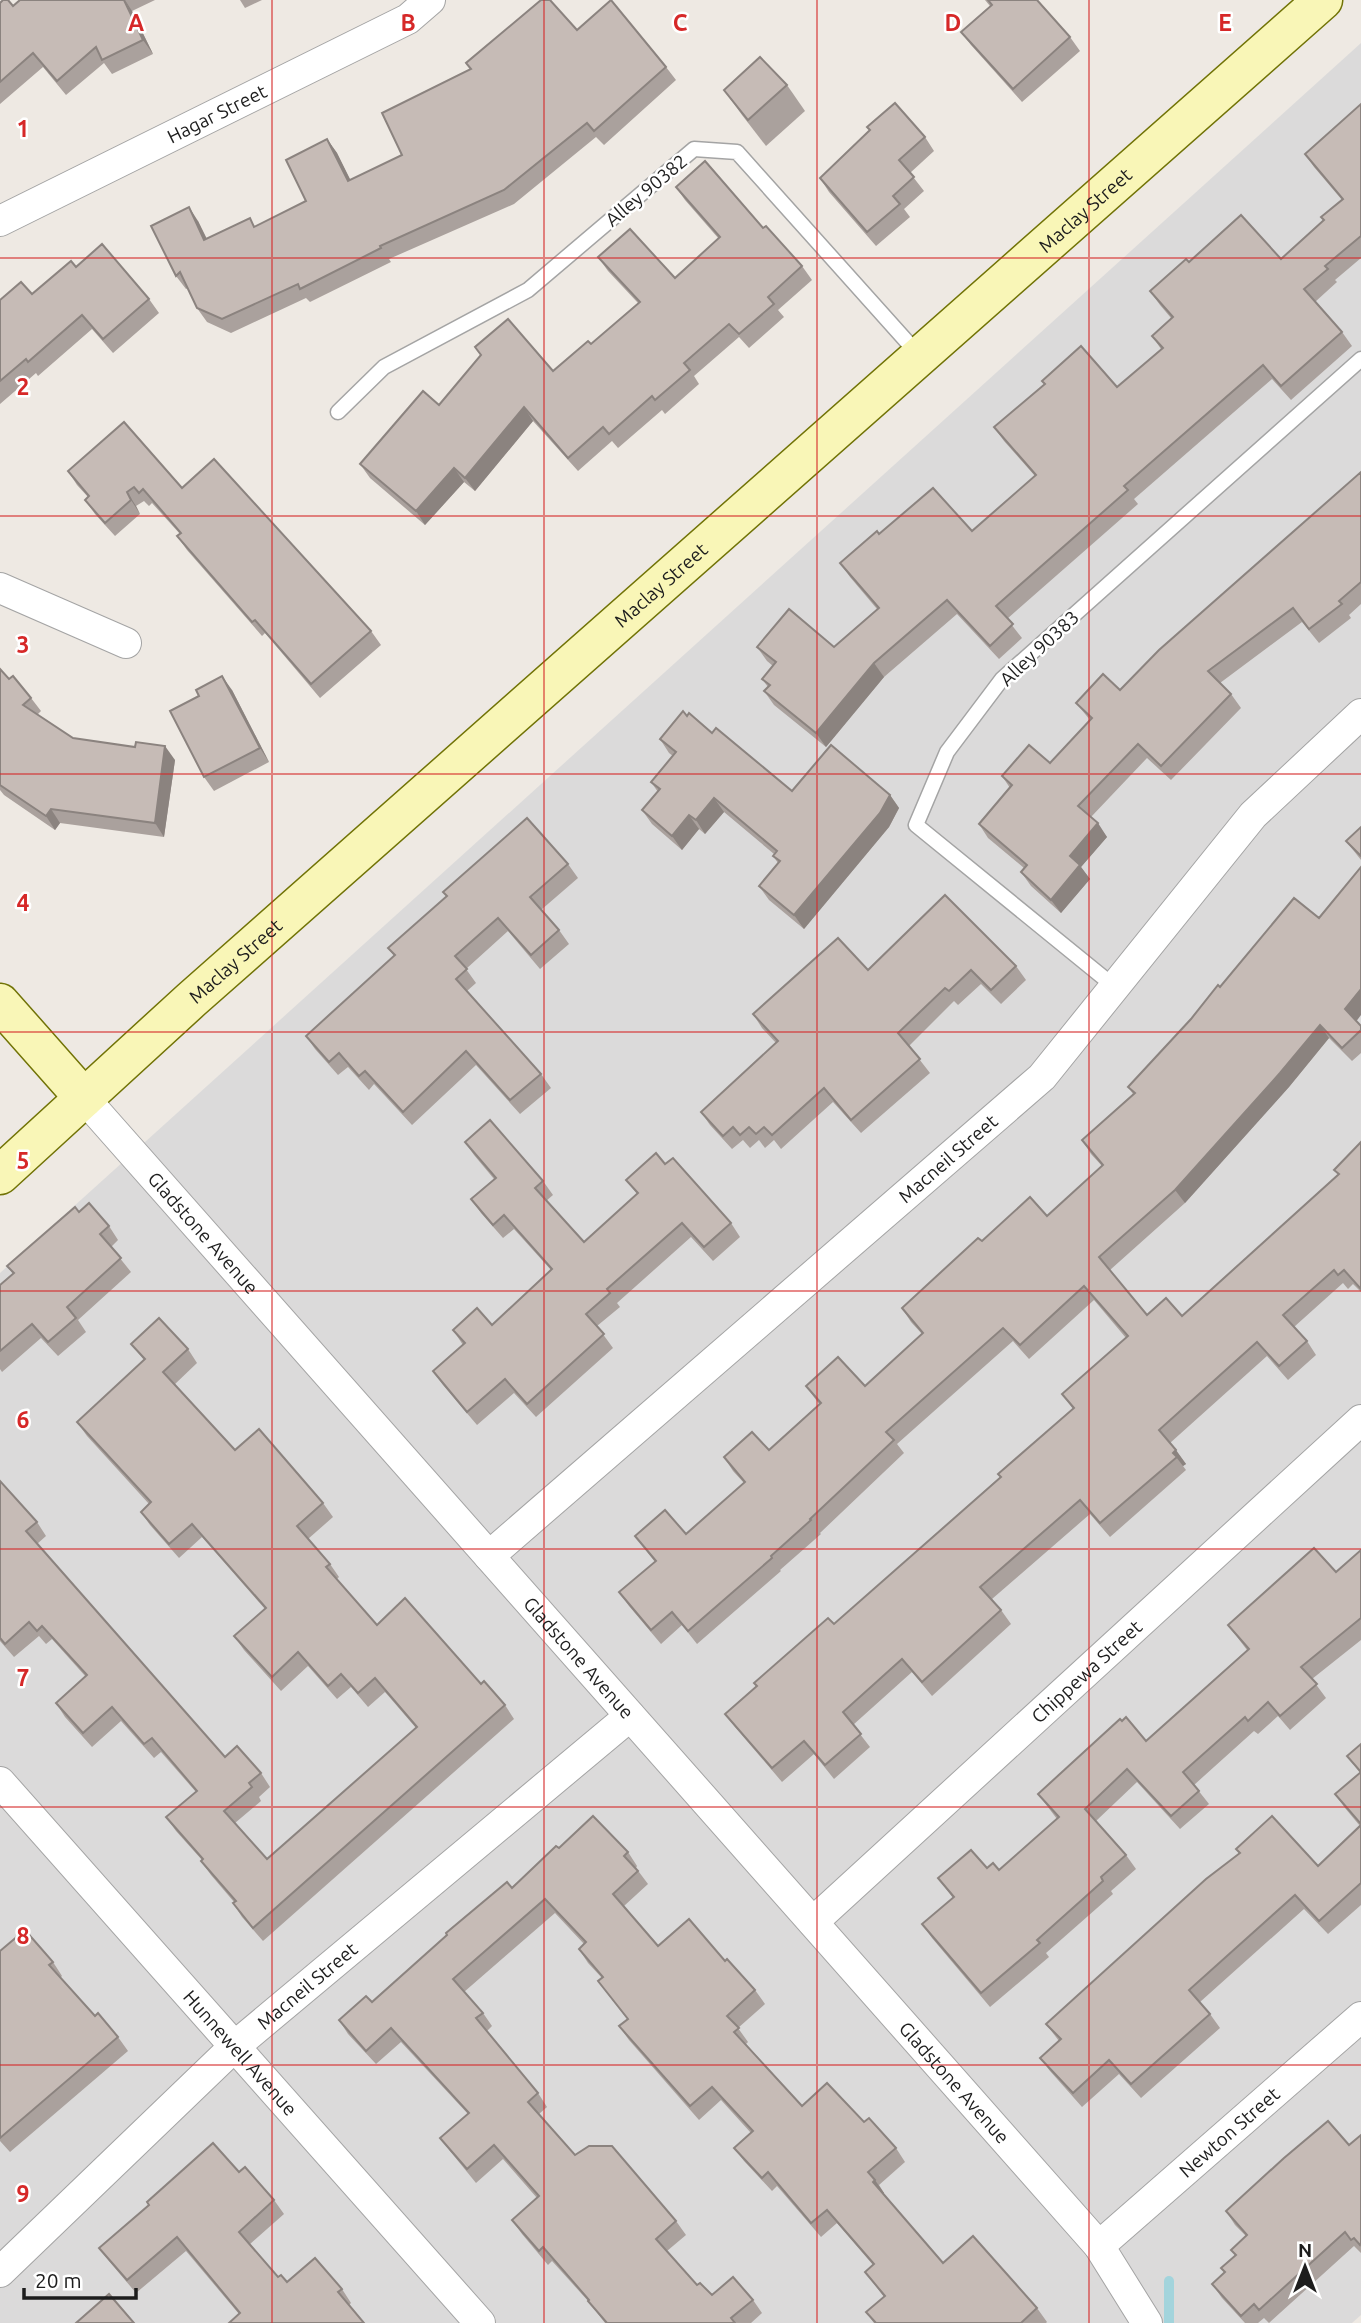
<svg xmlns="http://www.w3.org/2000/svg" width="1361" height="2323" font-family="Ubuntu,sans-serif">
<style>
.residential{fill:#dbdada}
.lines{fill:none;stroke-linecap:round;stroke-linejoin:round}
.stream{stroke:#a3d4dc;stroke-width:10}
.lane-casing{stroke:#a4a4a4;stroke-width:17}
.street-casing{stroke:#a4a4a4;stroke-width:32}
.secondary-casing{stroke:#717306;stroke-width:41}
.lane{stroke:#fff;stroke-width:14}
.street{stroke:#fff;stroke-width:30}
.secondary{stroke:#f9f6b7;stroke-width:38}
.wall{fill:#aaa19d}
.shaded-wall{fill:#8b837f}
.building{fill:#c6bbb6;stroke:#8b837f;stroke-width:2}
.grid{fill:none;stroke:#d62828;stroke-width:2;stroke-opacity:0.55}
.labels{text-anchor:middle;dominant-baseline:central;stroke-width:5;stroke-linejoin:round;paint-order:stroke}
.street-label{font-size:19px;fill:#1d1d1d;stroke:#fff}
.grid-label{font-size:23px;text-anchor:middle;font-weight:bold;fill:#d62828;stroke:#fff;stroke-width:5;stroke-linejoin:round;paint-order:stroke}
</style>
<rect width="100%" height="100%" fill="#eee9e3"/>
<path class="residential" d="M 1361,43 L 1361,2315 L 1352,2323 L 0,2323 L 0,1273 Z"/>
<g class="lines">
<path class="stream" d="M 1169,2281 L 1169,2323"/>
<defs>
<g id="lane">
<path d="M 338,412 L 384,367 L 528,290 L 694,149 L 737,152 L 918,354"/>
<path d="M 1115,987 L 916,825 L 947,752 L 1002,679 L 1361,359"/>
</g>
<g id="street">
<path id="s1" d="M 0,221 L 408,19 L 430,0"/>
<path d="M 0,588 L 126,643"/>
<path id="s2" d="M 84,1098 L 1099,2246 L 1147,2323"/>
<path id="s3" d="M 489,1556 L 1042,1077 L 1253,815 L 1361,714"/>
<path id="s4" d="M 0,1782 L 480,2323"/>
<path id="s5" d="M 813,1922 L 1361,1420"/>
<path id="s6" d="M 1099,2246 L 1361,2017"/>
<path id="s7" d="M 0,2272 L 235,2046 L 630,1716"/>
</g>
<g id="secondary">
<path d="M 0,1003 L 84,1098"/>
<path id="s8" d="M 0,1175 L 191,1000 L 1323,0"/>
</g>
</defs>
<use href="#lane" class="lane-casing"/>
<use href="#street" class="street-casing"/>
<use href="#secondary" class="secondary-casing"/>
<use href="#lane" class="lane"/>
<use href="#street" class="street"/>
<use href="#secondary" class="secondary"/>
</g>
<g class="wall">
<path d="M 20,0 L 155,0 L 132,11 L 153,54 L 112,74 L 104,63 L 66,95 L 43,67 L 0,104 L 0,3 L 13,6 Z"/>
<path d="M 240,0 L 262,0 L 245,8 Z"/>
<path d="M 985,0 L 1037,0 L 1070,37 L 1080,51 L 1022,102 L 971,45 L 961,32 L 990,6 Z"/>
<path d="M 577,30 L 666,67 L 676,80 L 604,145 L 596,137 L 514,204 L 389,259 L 391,262 L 310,302 L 306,298 L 231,333 L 207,322 L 197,308 L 188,288 L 186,289 L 176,276 L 198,221 L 207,239 L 256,227 L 306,201 L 327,139 L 337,153 L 350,180 L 402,155 L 471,70 Z"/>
<path d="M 787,85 L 805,111 L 766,146 L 742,115 L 724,90 Z"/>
<path d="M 1361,104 L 1361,258 L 1335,280 L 1337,282 L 1315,302 L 1342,332 L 1352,346 L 1291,400 L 1272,379 L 1134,499 L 1138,504 L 1007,619 L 1022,638 L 999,659 L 957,614 L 884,677 L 826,747 L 774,705 L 764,691 L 768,687 L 762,679 L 773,666 L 767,661 L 757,647 L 834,647 L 877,609 L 850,577 L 840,563 L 879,534 L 972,531 L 1035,476 L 1004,441 L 994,427 L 1117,387 L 1161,349 L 1152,336 L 1171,318 L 1160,305 L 1150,291 L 1189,262 L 1281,259 L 1323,220 L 1342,200 L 1314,167 L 1305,154 Z"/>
<path d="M 925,137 L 934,151 L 910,173 L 924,191 L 904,209 L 910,217 L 876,246 L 829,192 L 820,178 Z"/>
<path d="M 676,187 L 763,228 L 802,266 L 812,280 L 778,310 L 784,317 L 749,348 L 739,337 L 694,376 L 699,384 L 665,414 L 662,410 L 618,448 L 612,441 L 578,471 L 533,421 L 475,491 L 464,482 L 425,525 L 370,478 L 360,464 L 439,405 L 481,356 L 475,347 L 553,371 L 591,344 L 638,303 L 608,271 L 598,257 L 675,278 L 719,239 L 685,200 Z"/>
<path d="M 76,267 L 149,299 L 159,313 L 113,353 L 92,329 L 38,376 L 36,373 L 0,404 L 0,300 L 32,294 Z"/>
<path d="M 68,471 L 182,488 L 371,631 L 381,645 L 320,698 L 265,633 L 262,636 L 187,550 L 177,536 L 180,534 L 152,503 L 149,506 L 144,501 L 136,506 L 140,514 L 115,536 L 95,514 L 85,500 L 88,497 L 77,485 Z"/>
<path d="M 1361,472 L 1361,604 L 1349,615 L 1351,618 L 1319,643 L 1302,622 L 1220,683 L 1231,694 L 1241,708 L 1171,780 L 1147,758 L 1091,817 L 1107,837 L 1081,867 L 1090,879 L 1061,913 L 1031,886 L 1021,872 L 1024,868 L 988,838 L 979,824 L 1010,788 L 1002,776 L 1050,763 L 1090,720 L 1076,703 L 1120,690 Z"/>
<path d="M 0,669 L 9,679 L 31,698 L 41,711 L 37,715 L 73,738 L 175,760 L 164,837 L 60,823 L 55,830 L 4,795 L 0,790 Z"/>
<path d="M 232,690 L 269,762 L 214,791 L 204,777 L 199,696 Z"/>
<path d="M 687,716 L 712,733 L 792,791 L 890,795 L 899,808 L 889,827 L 804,929 L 769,900 L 759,886 L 778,863 L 773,856 L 774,854 L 724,812 L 705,834 L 699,829 L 682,850 L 652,824 L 642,810 L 658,792 L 651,782 L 673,756 L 669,753 L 660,739 Z"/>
<path d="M 1361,827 L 1361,860 L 1346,841 Z"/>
<path d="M 568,864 L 578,878 L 541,910 L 559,930 L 569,944 L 540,969 L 508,931 L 466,969 L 476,983 L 467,991 L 541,1074 L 551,1088 L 520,1114 L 476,1065 L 412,1125 L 374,1084 L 369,1090 L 348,1067 L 338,1075 L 315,1049 L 306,1036 L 394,956 L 388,948 L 447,897 L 443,892 Z"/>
<path d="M 1016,966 L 1026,980 L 1001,1004 L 981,984 L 958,1005 L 954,1001 L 909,1046 L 930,1073 L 861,1133 L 833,1102 L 781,1149 L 774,1140 L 765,1148 L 759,1140 L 750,1148 L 743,1140 L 732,1149 L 710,1125 L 701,1112 L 776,1043 L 762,1028 L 753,1014 L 868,970 Z"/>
<path d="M 1220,987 L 1356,1021 L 1361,1026 L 1361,1053 L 1352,1061 L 1329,1038 L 1289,1087 L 1185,1203 L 1110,1270 L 1147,1315 L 1182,1316 L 1338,1175 L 1334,1170 L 1361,1142 L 1361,1292 L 1353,1284 L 1348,1289 L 1343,1283 L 1294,1327 L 1307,1341 L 1316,1355 L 1288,1380 L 1267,1356 L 1170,1443 L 1186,1464 L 1183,1466 L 1186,1470 L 1110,1537 L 1090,1514 L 992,1599 L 1001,1610 L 1011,1624 L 932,1696 L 912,1672 L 853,1725 L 870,1747 L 834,1779 L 814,1754 L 782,1782 L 735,1727 L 725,1714 L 756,1686 L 754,1683 L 834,1624 L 1000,1477 L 1073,1409 L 1062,1394 L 1126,1338 L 1094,1300 L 1029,1359 L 1013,1341 L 897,1444 L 904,1453 L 820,1533 L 821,1534 L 780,1570 L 781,1571 L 697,1644 L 682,1625 L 661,1644 L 629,1606 L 619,1592 L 655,1562 L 635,1536 L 686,1534 L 744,1483 L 733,1471 L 724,1457 L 769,1450 L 819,1404 L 806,1386 L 865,1386 L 922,1334 L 911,1322 L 902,1308 L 982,1241 L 1047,1216 L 1102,1166 L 1091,1154 L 1082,1140 L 1133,1094 L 1128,1087 Z"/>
<path d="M 465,1142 L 543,1181 L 553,1195 L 546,1201 L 584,1242 L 637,1194 L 626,1180 L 665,1164 L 731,1223 L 740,1237 L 713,1261 L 691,1237 L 617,1303 L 620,1307 L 597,1326 L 613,1348 L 536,1417 L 514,1393 L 477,1425 L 443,1385 L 433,1371 L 463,1345 L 453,1330 L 492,1325 L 551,1270 L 514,1229 L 503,1238 L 481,1213 L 471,1199 L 494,1179 L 474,1155 Z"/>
<path d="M 109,1226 L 118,1240 L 111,1247 L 131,1272 L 78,1320 L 86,1332 L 58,1356 L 41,1338 L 2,1372 L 0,1369 L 0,1285 L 13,1274 L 7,1266 Z"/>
<path d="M 131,1344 L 188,1349 L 197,1363 L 174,1385 L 235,1450 L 323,1503 L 333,1517 L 308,1539 L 330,1564 L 339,1577 L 337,1579 L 377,1625 L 481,1684 L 505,1705 L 514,1719 L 263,1941 L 242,1917 L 233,1903 L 234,1902 L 211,1875 L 201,1861 L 202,1860 L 176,1831 L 166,1817 L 196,1792 L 161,1752 L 154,1758 L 121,1721 L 92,1747 L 65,1717 L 56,1703 L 86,1677 L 52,1639 L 46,1644 L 39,1636 L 14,1657 L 0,1641 L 0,1481 L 37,1522 L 46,1536 L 37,1544 L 225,1757 L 261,1773 L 270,1787 L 259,1797 L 261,1801 L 235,1823 L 267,1859 L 416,1728 L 385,1692 L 368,1707 L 351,1687 L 337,1699 L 308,1666 L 281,1691 L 244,1650 L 234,1636 L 265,1609 L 202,1537 L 179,1558 L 150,1525 L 141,1512 L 149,1504 L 87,1436 L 77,1422 L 144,1360 Z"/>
<path d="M 1361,1550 L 1361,1640 L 1312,1679 L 1326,1698 L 1290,1730 L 1278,1716 L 1258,1734 L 1254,1731 L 1194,1785 L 1209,1804 L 1180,1829 L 1137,1782 L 1096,1821 L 1126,1855 L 1136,1869 L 1111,1891 L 1113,1894 L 1046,1953 L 1049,1957 L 990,2007 L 932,1938 L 922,1924 L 953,1898 L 938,1878 L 987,1868 L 999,1870 L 1057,1819 L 1038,1794 L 1146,1741 L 1247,1650 L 1228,1625 L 1336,1572 Z"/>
<path d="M 1361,1744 L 1361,1905 L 1328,1934 L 1304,1909 L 1200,2002 L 1210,2014 L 1220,2028 L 1141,2098 L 1119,2074 L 1082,2107 L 1050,2071 L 1040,2058 L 1059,2041 L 1046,2024 L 1239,1853 L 1236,1849 L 1318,1866 L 1360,1826 L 1345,1808 L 1335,1794 L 1360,1773 L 1347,1756 Z"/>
<path d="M 559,1848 L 628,1852 L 637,1866 L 636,1868 L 648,1884 L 624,1906 L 658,1946 L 725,1961 L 755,1990 L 765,2004 L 738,2028 L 748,2042 L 746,2044 L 802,2106 L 864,2122 L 896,2148 L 905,2162 L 879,2185 L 884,2193 L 883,2194 L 943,2263 L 1037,2308 L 1047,2322 L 1046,2323 L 874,2323 L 866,2312 L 884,2297 L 865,2272 L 873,2265 L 837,2223 L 821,2237 L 777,2186 L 772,2191 L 744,2161 L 734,2148 L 751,2133 L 721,2100 L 699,2120 L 629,2040 L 619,2026 L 627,2019 L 598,1981 L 602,1978 L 588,1963 L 579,1949 L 584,1944 L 555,1913 L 464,1992 L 483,2013 L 492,2026 L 487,2031 L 538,2093 L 547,2107 L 539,2114 L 575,2155 L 676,2221 L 686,2235 L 667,2251 L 697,2285 L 712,2295 L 753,2300 L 762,2313 L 751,2323 L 605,2323 L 589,2302 L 552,2261 L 548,2265 L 522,2234 L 512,2220 L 537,2198 L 503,2159 L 476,2183 L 450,2151 L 440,2138 L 468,2114 L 401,2042 L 376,2064 L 348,2034 L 339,2020 L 372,2002 Z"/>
<path d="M 0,1951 L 53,1962 L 62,1976 L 60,1978 L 95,2016 L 118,2037 L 128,2051 L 10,2152 L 0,2141 Z"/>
<path d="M 1361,2135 L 1361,2253 L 1354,2246 L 1269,2323 L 1264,2318 L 1258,2323 L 1245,2323 L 1222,2298 L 1212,2284 L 1225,2273 L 1221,2268 L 1235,2255 L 1231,2250 L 1246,2236 L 1235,2225 L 1226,2211 L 1349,2145 Z"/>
<path d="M 239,2172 L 274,2200 L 284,2214 L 250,2244 L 278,2277 L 287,2282 L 342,2289 L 351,2303 L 349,2305 L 239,2314 L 186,2251 L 136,2293 L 109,2261 L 99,2248 Z"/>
</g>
<g class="shaded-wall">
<path d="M 125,0 L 132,11 L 153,54 L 143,40 Z"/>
<path d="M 327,139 L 337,153 L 358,195 L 348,181 Z"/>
<path d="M 189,207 L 198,221 L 214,254 L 204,240 Z"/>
<path d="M 524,407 L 533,421 L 475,491 L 465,478 Z"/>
<path d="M 454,468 L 464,482 L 425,525 L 416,511 Z"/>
<path d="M 127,492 L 136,506 L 140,514 L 131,500 Z"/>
<path d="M 874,663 L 884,677 L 826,747 L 816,733 Z"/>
<path d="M 222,676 L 232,690 L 269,762 L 260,748 Z"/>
<path d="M 165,746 L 175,760 L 164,837 L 155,823 Z"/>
<path d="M 890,795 L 899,808 L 889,827 L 804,929 L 794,915 Z"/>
<path d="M 714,798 L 724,812 L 705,834 L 696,820 Z"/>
<path d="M 51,809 L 60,823 L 55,830 L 46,816 Z"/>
<path d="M 689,815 L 699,829 L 682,850 L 672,836 Z"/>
<path d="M 1098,823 L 1107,837 L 1081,867 L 1090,879 L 1061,913 L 1051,900 L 1070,856 Z"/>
<path d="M 1361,989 L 1361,1015 L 1355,1023 L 1345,1009 Z"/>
<path d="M 1320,1025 L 1329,1038 L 1289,1087 L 1185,1203 L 1175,1190 Z"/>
<path d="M 1176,1450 L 1186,1464 L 1183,1466 L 1173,1453 Z"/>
<path d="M 875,2180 L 884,2193 L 882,2196 L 873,2182 Z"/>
</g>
<g class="building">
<path d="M 3,0 L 8,0 L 13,6 L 20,0 L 124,0 L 143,40 L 102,60 L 96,47 L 57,81 L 33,53 L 0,82 L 0,3 Z"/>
<path d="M 541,0 L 550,0 L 577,30 L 611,0 L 666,67 L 594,131 L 587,123 L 504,190 L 380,246 L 381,248 L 300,289 L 298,284 L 222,319 L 197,308 L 180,272 L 176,276 L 151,226 L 189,207 L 204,240 L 250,218 L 254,227 L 306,201 L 286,160 L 327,139 L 348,181 L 402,155 L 382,113 L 471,69 L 466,63 Z"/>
<path d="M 988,0 L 1037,0 L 1070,37 L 1013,89 L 961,32 L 992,5 Z"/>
<path d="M 760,57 L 787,85 L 748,120 L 724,90 Z"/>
<path d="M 895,103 L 925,137 L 899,160 L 914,177 L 893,196 L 900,204 L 867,232 L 820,178 L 870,130 L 867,127 Z"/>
<path d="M 1361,104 L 1361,236 L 1325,266 L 1328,269 L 1304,289 L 1342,332 L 1281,386 L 1263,365 L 1124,486 L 1128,490 L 996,606 L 1013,624 L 990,646 L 947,600 L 874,663 L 816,733 L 764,691 L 770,685 L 762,679 L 776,662 L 757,647 L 789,609 L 834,647 L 879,608 L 840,563 L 877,531 L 879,534 L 933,488 L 972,531 L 1036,475 L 994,427 L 1045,384 L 1042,381 L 1081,346 L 1117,387 L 1163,348 L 1152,336 L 1173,317 L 1150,291 L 1186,259 L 1189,262 L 1241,215 L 1281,259 L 1324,220 L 1321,217 L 1343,199 L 1305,154 Z"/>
<path d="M 705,161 L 763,228 L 766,226 L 802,266 L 768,297 L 774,304 L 739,334 L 729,324 L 684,363 L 690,370 L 655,400 L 652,396 L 609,434 L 603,427 L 568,458 L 524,407 L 465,478 L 454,468 L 416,511 L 360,464 L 423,391 L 439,405 L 481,355 L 475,347 L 508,319 L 553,371 L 588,341 L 591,344 L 640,302 L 598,257 L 630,229 L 675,278 L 720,237 L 676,187 Z"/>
<path d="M 102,244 L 149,299 L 103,339 L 82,315 L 28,362 L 26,359 L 0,381 L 0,300 L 21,282 L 32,294 L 71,261 L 76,267 Z"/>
<path d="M 124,422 L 182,488 L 214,459 L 371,631 L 311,684 L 255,620 L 252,622 L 177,536 L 181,533 L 143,489 L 139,493 L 134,487 L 127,492 L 131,500 L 105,523 L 85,500 L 89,496 L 68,471 Z"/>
<path d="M 1361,472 L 1361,582 L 1339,601 L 1342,604 L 1309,629 L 1293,608 L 1208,671 L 1231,694 L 1161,766 L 1138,744 L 1078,806 L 1098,823 L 1070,856 L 1080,865 L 1051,900 L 1021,872 L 1027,865 L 979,824 L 1012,785 L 1002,776 L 1029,745 L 1050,763 L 1092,718 L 1076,703 L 1103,674 L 1120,690 L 1159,650 Z"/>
<path d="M 0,669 L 9,679 L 13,676 L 31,698 L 23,705 L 73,738 L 135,747 L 136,742 L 165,746 L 155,823 L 51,809 L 46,816 L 0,785 Z"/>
<path d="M 222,676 L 260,748 L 204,777 L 170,711 L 199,696 L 196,690 Z"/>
<path d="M 683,711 L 687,716 L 689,713 L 712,733 L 716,728 L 792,791 L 831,745 L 890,795 L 880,813 L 794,915 L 759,886 L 780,861 L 773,856 L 777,851 L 714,798 L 696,820 L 689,815 L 672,836 L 642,810 L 660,789 L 651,782 L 676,752 L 660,739 Z"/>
<path d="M 527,818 L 568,864 L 530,897 L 559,930 L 531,955 L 498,918 L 455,956 L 467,969 L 456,979 L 541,1074 L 510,1100 L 466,1051 L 403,1112 L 365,1071 L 359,1076 L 339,1053 L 329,1062 L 306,1036 L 395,955 L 388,948 L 447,896 L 443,892 Z"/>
<path d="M 1361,827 L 1361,856 L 1346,841 Z"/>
<path d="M 1361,867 L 1361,989 L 1345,1009 L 1361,1026 L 1361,1030 L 1342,1048 L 1320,1025 L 1280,1073 L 1175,1190 L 1099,1257 L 1147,1315 L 1166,1298 L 1182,1316 L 1339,1174 L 1334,1170 L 1361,1142 L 1361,1289 L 1344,1270 L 1338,1275 L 1334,1270 L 1283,1315 L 1307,1341 L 1279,1366 L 1257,1342 L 1159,1430 L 1176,1450 L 1173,1453 L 1177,1457 L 1100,1523 L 1080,1500 L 980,1587 L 1001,1610 L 922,1682 L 902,1659 L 843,1712 L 861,1734 L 825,1765 L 804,1741 L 772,1768 L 725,1714 L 757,1686 L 754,1683 L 828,1618 L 834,1624 L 1001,1477 L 998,1474 L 1074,1408 L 1062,1394 L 1128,1336 L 1084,1286 L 1020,1345 L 1003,1328 L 886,1432 L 894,1440 L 810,1519 L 811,1520 L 771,1556 L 772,1558 L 688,1631 L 672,1612 L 651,1630 L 619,1592 L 656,1561 L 635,1536 L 665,1510 L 686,1534 L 745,1482 L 724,1457 L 752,1432 L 769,1450 L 821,1403 L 806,1386 L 838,1357 L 865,1386 L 923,1333 L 902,1308 L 978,1238 L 982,1241 L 1030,1197 L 1047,1216 L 1103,1165 L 1082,1140 L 1135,1093 L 1128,1087 L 1191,1019 L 1218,985 L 1220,987 L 1294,898 L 1319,918 Z"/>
<path d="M 945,895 L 1016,966 L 991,990 L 971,970 L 949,991 L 945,988 L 898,1033 L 920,1059 L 851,1120 L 824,1088 L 772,1135 L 764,1127 L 756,1134 L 749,1127 L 740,1135 L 733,1127 L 723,1136 L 701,1112 L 778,1041 L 753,1014 L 838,938 L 868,970 Z"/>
<path d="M 490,1120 L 543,1181 L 535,1188 L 584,1242 L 638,1193 L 626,1180 L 656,1153 L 665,1164 L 673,1158 L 731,1223 L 704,1247 L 682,1223 L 607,1289 L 610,1293 L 586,1314 L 604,1334 L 527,1404 L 505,1379 L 467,1412 L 433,1371 L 465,1343 L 453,1330 L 477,1308 L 492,1325 L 552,1269 L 504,1215 L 493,1225 L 471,1199 L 496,1178 L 465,1142 Z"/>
<path d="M 89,1203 L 109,1226 L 100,1234 L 121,1258 L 67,1307 L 76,1318 L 48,1342 L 32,1324 L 0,1351 L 0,1285 L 14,1273 L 7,1266 L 75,1207 L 79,1212 Z"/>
<path d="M 159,1318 L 188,1349 L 163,1372 L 235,1450 L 259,1429 L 323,1503 L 297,1526 L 330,1564 L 326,1567 L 377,1625 L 405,1598 L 481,1684 L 484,1681 L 505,1705 L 253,1928 L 233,1903 L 236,1901 L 201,1861 L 203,1859 L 166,1817 L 197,1791 L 152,1738 L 144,1744 L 112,1707 L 83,1733 L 56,1703 L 87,1675 L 42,1626 L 37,1631 L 29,1622 L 5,1644 L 0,1638 L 0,1481 L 37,1522 L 26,1531 L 225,1757 L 237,1746 L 261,1773 L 249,1783 L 252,1787 L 224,1811 L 267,1859 L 417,1727 L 375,1678 L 358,1693 L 341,1674 L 328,1686 L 298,1652 L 272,1677 L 234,1636 L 266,1608 L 192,1524 L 169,1544 L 141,1512 L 151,1502 L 77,1422 L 145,1359 L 131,1344 Z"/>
<path d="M 1314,1548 L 1336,1572 L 1361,1550 L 1361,1618 L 1301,1667 L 1317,1684 L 1280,1716 L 1268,1702 L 1248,1721 L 1245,1717 L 1183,1772 L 1199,1791 L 1171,1816 L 1127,1769 L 1085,1809 L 1126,1855 L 1101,1877 L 1103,1881 L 1037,1940 L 1040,1943 L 981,1993 L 922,1924 L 954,1897 L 938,1878 L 971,1850 L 987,1868 L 993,1863 L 999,1870 L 1059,1817 L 1038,1794 L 1120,1719 L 1122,1721 L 1126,1717 L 1146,1741 L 1249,1649 L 1228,1625 Z"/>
<path d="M 1361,1744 L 1361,1772 L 1347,1756 Z"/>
<path d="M 1361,1772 L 1361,1824 L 1335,1794 Z"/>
<path d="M 593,1816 L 628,1852 L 624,1856 L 638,1871 L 613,1894 L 658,1946 L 689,1919 L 725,1961 L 727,1959 L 755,1990 L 727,2016 L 739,2028 L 734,2032 L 802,2106 L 827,2083 L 864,2122 L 869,2118 L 896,2148 L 868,2172 L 875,2180 L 873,2182 L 943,2263 L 973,2236 L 1037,2308 L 1021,2323 L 876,2323 L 866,2312 L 885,2296 L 865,2272 L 874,2264 L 827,2210 L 811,2223 L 768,2172 L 762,2178 L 734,2148 L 753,2131 L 712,2087 L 690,2106 L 619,2026 L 628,2019 L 598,1981 L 603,1977 L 579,1949 L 586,1942 L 545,1899 L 453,1979 L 483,2013 L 476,2018 L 538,2093 L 528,2102 L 575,2155 L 589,2146 L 612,2146 L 676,2221 L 656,2239 L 697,2285 L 700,2283 L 712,2295 L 733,2277 L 753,2300 L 731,2318 L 735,2323 L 607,2323 L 588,2301 L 589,2300 L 543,2247 L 539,2251 L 512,2220 L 539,2196 L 494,2145 L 467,2169 L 440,2138 L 469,2113 L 391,2028 L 366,2051 L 339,2020 L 366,1996 L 372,2002 L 447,1935 L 446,1933 L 507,1882 L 512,1888 L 556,1846 L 559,1848 Z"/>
<path d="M 1272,1816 L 1318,1866 L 1361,1825 L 1361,1883 L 1319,1921 L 1295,1895 L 1189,1990 L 1210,2014 L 1131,2084 L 1109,2060 L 1073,2093 L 1040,2058 L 1061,2039 L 1046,2024 L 1206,1879 L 1240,1853 L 1236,1849 Z"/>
<path d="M 25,1930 L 53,1962 L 49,1965 L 95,2016 L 98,2013 L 118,2037 L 0,2138 L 0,1951 Z"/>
<path d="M 1328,2121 L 1349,2145 L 1361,2135 L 1361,2243 L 1360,2245 L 1354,2238 L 1351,2240 L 1345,2232 L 1259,2310 L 1254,2304 L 1241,2316 L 1212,2284 L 1225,2272 L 1221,2268 L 1236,2255 L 1231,2250 L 1247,2235 L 1226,2211 L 1284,2158 Z"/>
<path d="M 213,2143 L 239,2172 L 245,2167 L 274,2200 L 239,2232 L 278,2277 L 281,2275 L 287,2282 L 315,2258 L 342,2289 L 338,2292 L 364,2323 L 229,2323 L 240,2313 L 177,2237 L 127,2280 L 99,2248 L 149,2205 L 147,2202 Z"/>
<path d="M 109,2294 L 134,2323 L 76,2323 Z"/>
</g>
<path class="grid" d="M 272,0 L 272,2323M 544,0 L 544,2323M 817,0 L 817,2323M 1089,0 L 1089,2323M 0,258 L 1361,258M 0,516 L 1361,516M 0,774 L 1361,774M 0,1032 L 1361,1032M 0,1291 L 1361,1291M 0,1549 L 1361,1549M 0,1807 L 1361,1807M 0,2065 L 1361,2065"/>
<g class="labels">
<g class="street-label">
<text stroke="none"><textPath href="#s1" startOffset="242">Hagar Street</textPath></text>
<text transform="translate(646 190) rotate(-40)">Alley 90382</text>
<text stroke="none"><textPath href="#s8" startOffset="1452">Maclay Street</textPath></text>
<text stroke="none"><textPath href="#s8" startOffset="886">Maclay Street</textPath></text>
<text transform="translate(1039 648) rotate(-43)">Alley 90383</text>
<text stroke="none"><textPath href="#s8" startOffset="318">Maclay Street</textPath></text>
<text stroke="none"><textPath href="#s3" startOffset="607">Macneil Street</textPath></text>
<text stroke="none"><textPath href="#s2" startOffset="180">Gladstone Avenue</textPath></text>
<text stroke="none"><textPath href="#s2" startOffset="747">Gladstone Avenue</textPath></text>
<text stroke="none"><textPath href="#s5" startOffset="371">Chippewa Street</textPath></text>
<text stroke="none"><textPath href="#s7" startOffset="420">Macneil Street</textPath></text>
<text stroke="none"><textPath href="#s4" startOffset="362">Hunnewell Avenue</textPath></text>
<text stroke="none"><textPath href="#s2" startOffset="1314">Gladstone Avenue</textPath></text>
<text stroke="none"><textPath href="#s6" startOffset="173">Newton Street</textPath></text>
</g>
</g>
<g class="grid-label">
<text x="136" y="31">A</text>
<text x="408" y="31">B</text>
<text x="680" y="31">C</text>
<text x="953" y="31">D</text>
<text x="1225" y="31">E</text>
<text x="23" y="137">1</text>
<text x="23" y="395">2</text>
<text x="23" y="653">3</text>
<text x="23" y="911">4</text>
<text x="23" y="1169">5</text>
<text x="23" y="1428">6</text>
<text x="23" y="1686">7</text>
<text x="23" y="1944">8</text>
<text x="23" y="2202">9</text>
</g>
<g transform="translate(1305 2267)" stroke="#ffffff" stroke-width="5" paint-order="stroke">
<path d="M0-5L12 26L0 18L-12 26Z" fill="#1d1d1d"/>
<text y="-10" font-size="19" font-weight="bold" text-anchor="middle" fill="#1d1d1d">N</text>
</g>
<path d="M24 2288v10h112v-10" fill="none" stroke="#1d1d1d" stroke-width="3.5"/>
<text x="35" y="2288" font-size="21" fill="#1d1d1d" stroke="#ffffff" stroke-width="5" paint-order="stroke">20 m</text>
</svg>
